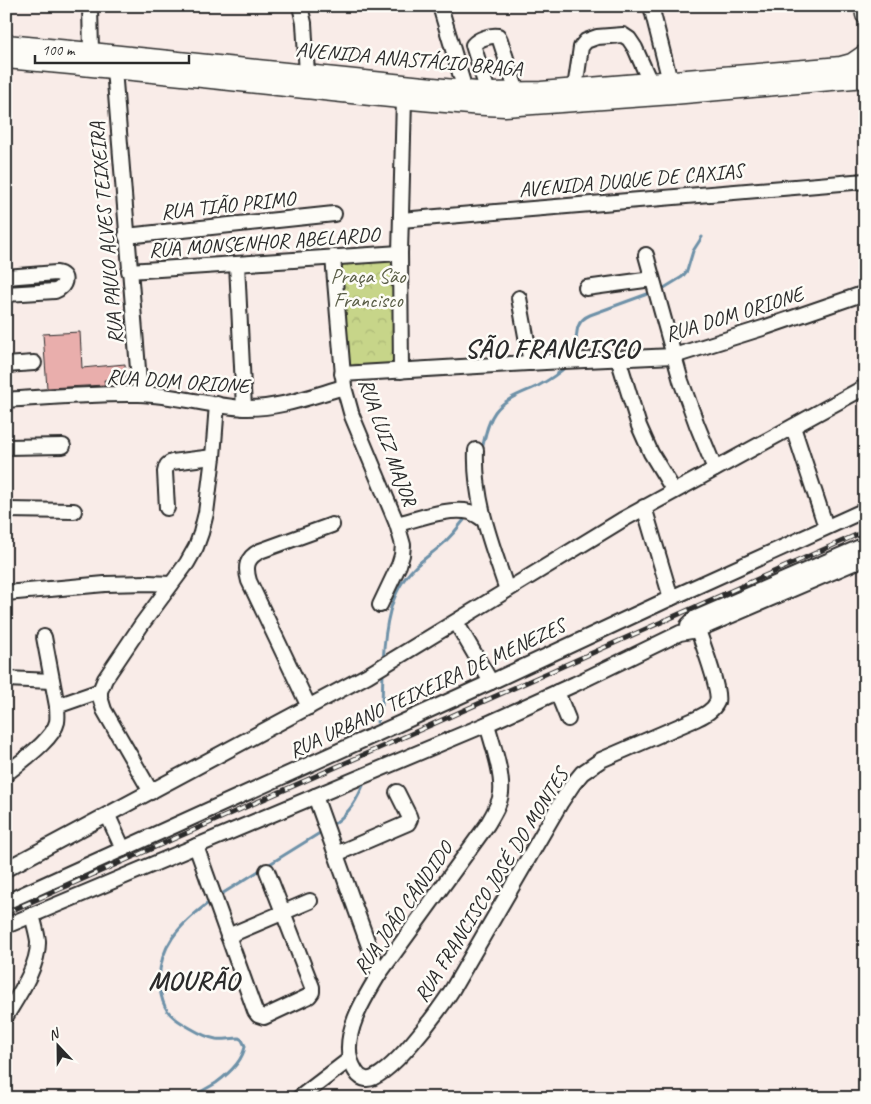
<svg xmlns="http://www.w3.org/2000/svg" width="871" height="1104" font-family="Caveat,sans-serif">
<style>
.park{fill:url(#park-crowns);stroke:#79805a}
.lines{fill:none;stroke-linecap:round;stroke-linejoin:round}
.stream{stroke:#6e91a8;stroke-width:3}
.building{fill:#e9aeac;stroke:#2b2b2b}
.minor-casing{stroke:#2b2b2b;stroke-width:18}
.major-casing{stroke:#2b2b2b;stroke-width:21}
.minor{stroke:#fdfcf7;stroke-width:14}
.major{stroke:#fdfcf7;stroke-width:18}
.rail-casing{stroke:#2b2b2b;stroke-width:5}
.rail{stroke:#fdfcf7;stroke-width:3;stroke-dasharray:9;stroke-linecap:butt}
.labels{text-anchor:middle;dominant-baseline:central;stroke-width:5;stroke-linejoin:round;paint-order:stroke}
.street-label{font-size:21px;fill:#2b2b2b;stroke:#fdfcf7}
.park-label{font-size:21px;fill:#5a5e47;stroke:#fdfcf7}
.district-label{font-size:26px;font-weight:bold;letter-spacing:1px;fill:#2b2b2b;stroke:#fdfcf7}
</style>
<defs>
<pattern id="park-crowns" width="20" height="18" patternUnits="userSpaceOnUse" patternTransform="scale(1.25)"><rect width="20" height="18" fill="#c7d589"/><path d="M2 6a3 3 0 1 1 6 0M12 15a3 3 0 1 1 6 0" fill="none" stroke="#abb776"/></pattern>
</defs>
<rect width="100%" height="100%" fill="#f9ece8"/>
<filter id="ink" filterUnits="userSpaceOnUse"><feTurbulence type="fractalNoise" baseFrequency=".02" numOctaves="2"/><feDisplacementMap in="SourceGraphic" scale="10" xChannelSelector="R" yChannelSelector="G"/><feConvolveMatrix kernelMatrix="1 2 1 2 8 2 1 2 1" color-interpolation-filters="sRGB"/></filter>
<g filter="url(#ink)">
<path class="park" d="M 400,253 L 401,371 L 342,374 L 333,257 Z"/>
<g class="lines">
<g class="stream">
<path d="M 664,288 L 682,277 L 687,271 L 693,251 L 702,237"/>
<path d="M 574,356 C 579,340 571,323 590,315 L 650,293"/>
<path d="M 482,449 C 485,437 487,423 495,412 C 505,398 523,393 538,386 C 549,380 558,374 567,366"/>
<path d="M 383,662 C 385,629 389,592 414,568 C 423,559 434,552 444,543 C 451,536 458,528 464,520"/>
<path d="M 377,722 L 382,705 L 383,671"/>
<path d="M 335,823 C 351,811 357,800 365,781"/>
<path d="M 220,895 L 323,831"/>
<path d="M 192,1098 C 199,1092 208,1088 216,1083 C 227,1075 243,1061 245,1046 L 242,1040 L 239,1038 C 231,1038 224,1040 216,1039 C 204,1037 194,1030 185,1025 C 168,1015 163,1008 160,989 C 155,948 181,923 211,901"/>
</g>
</g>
<path class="building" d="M 80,332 L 82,368 L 125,364 L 126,379 L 104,380 L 105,385 L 47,388 L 43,334 Z"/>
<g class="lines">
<defs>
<g id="minor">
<path d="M 90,6 L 91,52"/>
<path d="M 300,6 L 304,23 L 307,74"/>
<path d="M 440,6 L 465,90"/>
<path d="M 651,6 L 672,89"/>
<path d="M 114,69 L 140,394"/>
<path d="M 575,88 L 581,47 L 586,41 L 597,37 L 623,35 L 629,39 L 635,48 L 650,82"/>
<path d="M 488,92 L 473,45 C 478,39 490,35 498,36 L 500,40 L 517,92"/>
<path d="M 401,220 L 865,181"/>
<path d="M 126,236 L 334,214"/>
<path d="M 646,255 L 681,381 L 697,425 L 715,469"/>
<path d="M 333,257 L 344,387 L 352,416 L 397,524 L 403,545 L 402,555 L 399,565 L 380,605"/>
<path d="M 237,264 L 244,408"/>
<path d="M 129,271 L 400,253"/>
<path d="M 6,277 L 56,273 C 70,275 65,287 55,291 L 6,294"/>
<path d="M 586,288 L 652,279"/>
<path d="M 519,298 L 531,363"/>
<path d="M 618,358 L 639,426 L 651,453 L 674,491"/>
<path d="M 6,365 L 34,363"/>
<path d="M 401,371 L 400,253 L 404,99"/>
<path d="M 342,374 L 563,361 L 674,356 L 766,327 L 865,293"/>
<path d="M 6,400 C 50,397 95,393 139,394 C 175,395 209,406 244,408 C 278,409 312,396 344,387"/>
<path d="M 793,427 L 826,527"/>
<path d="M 6,447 L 63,446"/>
<path d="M 476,450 C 474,501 491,542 507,590"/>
<path d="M 644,507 L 671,598"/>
<path d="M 167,508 L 165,472 C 166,466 167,464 172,462 L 213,457"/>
<path d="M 6,510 L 74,511"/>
<path d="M 397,524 C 418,519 448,507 470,512 C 475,514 480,517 484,520"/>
<path d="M 6,593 L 105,584 L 148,583 L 171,584"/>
<path d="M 456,622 L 491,682"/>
<path d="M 688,625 L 694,619 L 865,545"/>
<path d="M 44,637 L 57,706"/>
<path d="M 6,679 L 52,681"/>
<path d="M 557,692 L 568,719"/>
<path d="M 309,707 L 249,581 C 245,567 246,558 260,551 L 332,525"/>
<path d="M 6,774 C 20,762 53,740 57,722 C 58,717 57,711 57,706 L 100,691"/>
<path d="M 151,792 L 104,710 L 100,697 L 100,691 L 105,679 L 142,624 L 187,563 L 196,547 L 201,533 L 206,513 L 213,457 L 217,404"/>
<path d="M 315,796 L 379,974"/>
<path d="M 108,816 L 123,849"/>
<path d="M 196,846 L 255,1011 L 258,1015 L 264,1017 L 309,996 L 312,992 L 312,987 L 267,871"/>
<path d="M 336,854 L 408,823 L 410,819 L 409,816 L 397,792"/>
<path d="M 6,869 L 368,675 L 622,520 L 865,387"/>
<path d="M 6,902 L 491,682 L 671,598 L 865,510"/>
<path d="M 6,926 L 487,724 L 575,684 L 680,633 L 697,630 L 865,558"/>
<path d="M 228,936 L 310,901"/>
<path d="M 6,1016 C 18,996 39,966 38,941 C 37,933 34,923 32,915"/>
<path d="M 350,1059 C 353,1067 357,1078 366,1079 C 386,1083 441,1008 452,990 L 561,802 L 573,784 L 582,773 L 601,760 L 696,719 C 704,715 713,711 717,702 C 721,690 699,634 694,619"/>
<path d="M 299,1098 L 350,1059 C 344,1030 364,999 379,974 L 487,825 C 493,815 500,804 501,793 C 503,773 492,743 487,724"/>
</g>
<g id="major">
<path d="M 864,6 L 865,15"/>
<path d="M 6,44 L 91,52 L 433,87 L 488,92 L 541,91 L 841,66 L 852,63 L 865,54"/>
<path d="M 6,59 C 106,68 205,78 305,89 C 371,96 438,104 505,107 L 673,95 L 865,78"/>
</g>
</defs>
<use href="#minor" class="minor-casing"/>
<use href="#major" class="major-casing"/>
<use href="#minor" class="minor"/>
<use href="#major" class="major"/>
<defs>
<path id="rail" d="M 6,913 L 404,737 L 865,531"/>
</defs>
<use href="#rail" class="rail-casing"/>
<use href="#rail" class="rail"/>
</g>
</g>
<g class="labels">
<g class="street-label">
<text transform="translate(409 59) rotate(5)">AVENIDA ANASTÁCIO BRAGA</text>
<text transform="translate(631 180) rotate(-5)">AVENIDA DUQUE DE CAXIAS</text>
<text transform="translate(228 205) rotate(-6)">RUA TIÃO PRIMO</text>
<text transform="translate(106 233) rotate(-95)">RUA PAULO ALVES TEIXEIRA</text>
<text transform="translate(264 242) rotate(-4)">RUA MONSENHOR ABELARDO</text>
<text transform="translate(734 314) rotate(-17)">RUA DOM ORIONE</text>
<text transform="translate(178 381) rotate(4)">RUA DOM ORIONE</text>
<text transform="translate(388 442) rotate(70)">RUA LUIZ MAJOR</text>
<text transform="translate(427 688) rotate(-25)">RUA URBANO TEIXEIRA DE MENEZES</text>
<text transform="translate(491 885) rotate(-58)">RUA FRANCISCO JOSÉ DO MONTES</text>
<text transform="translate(403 908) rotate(-55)">RUA JOÃO CÂNDIDO</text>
</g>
<g class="park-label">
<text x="368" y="276">Praça São<tspan x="368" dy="24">Francisco</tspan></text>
</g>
<g class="district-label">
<text x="552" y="348">SÃO FRANCISCO</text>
<text x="194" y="980">MOURÃO</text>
</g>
</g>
<rect width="871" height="1104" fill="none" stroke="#fdfcf7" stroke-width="25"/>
<rect x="12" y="12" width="846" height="1079" fill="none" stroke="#2b2b2b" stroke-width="2" filter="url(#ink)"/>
<g transform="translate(58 1046) rotate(338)" stroke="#fdfcf7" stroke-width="4" paint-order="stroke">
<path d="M0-4L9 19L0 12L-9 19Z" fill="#2b2b2b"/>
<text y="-8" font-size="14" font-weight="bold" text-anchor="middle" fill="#2b2b2b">N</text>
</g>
<path d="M35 55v8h154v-8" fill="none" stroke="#2b2b2b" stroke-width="2.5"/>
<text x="42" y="55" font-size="15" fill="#2b2b2b" stroke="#fdfcf7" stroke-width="4" paint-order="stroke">100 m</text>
</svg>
